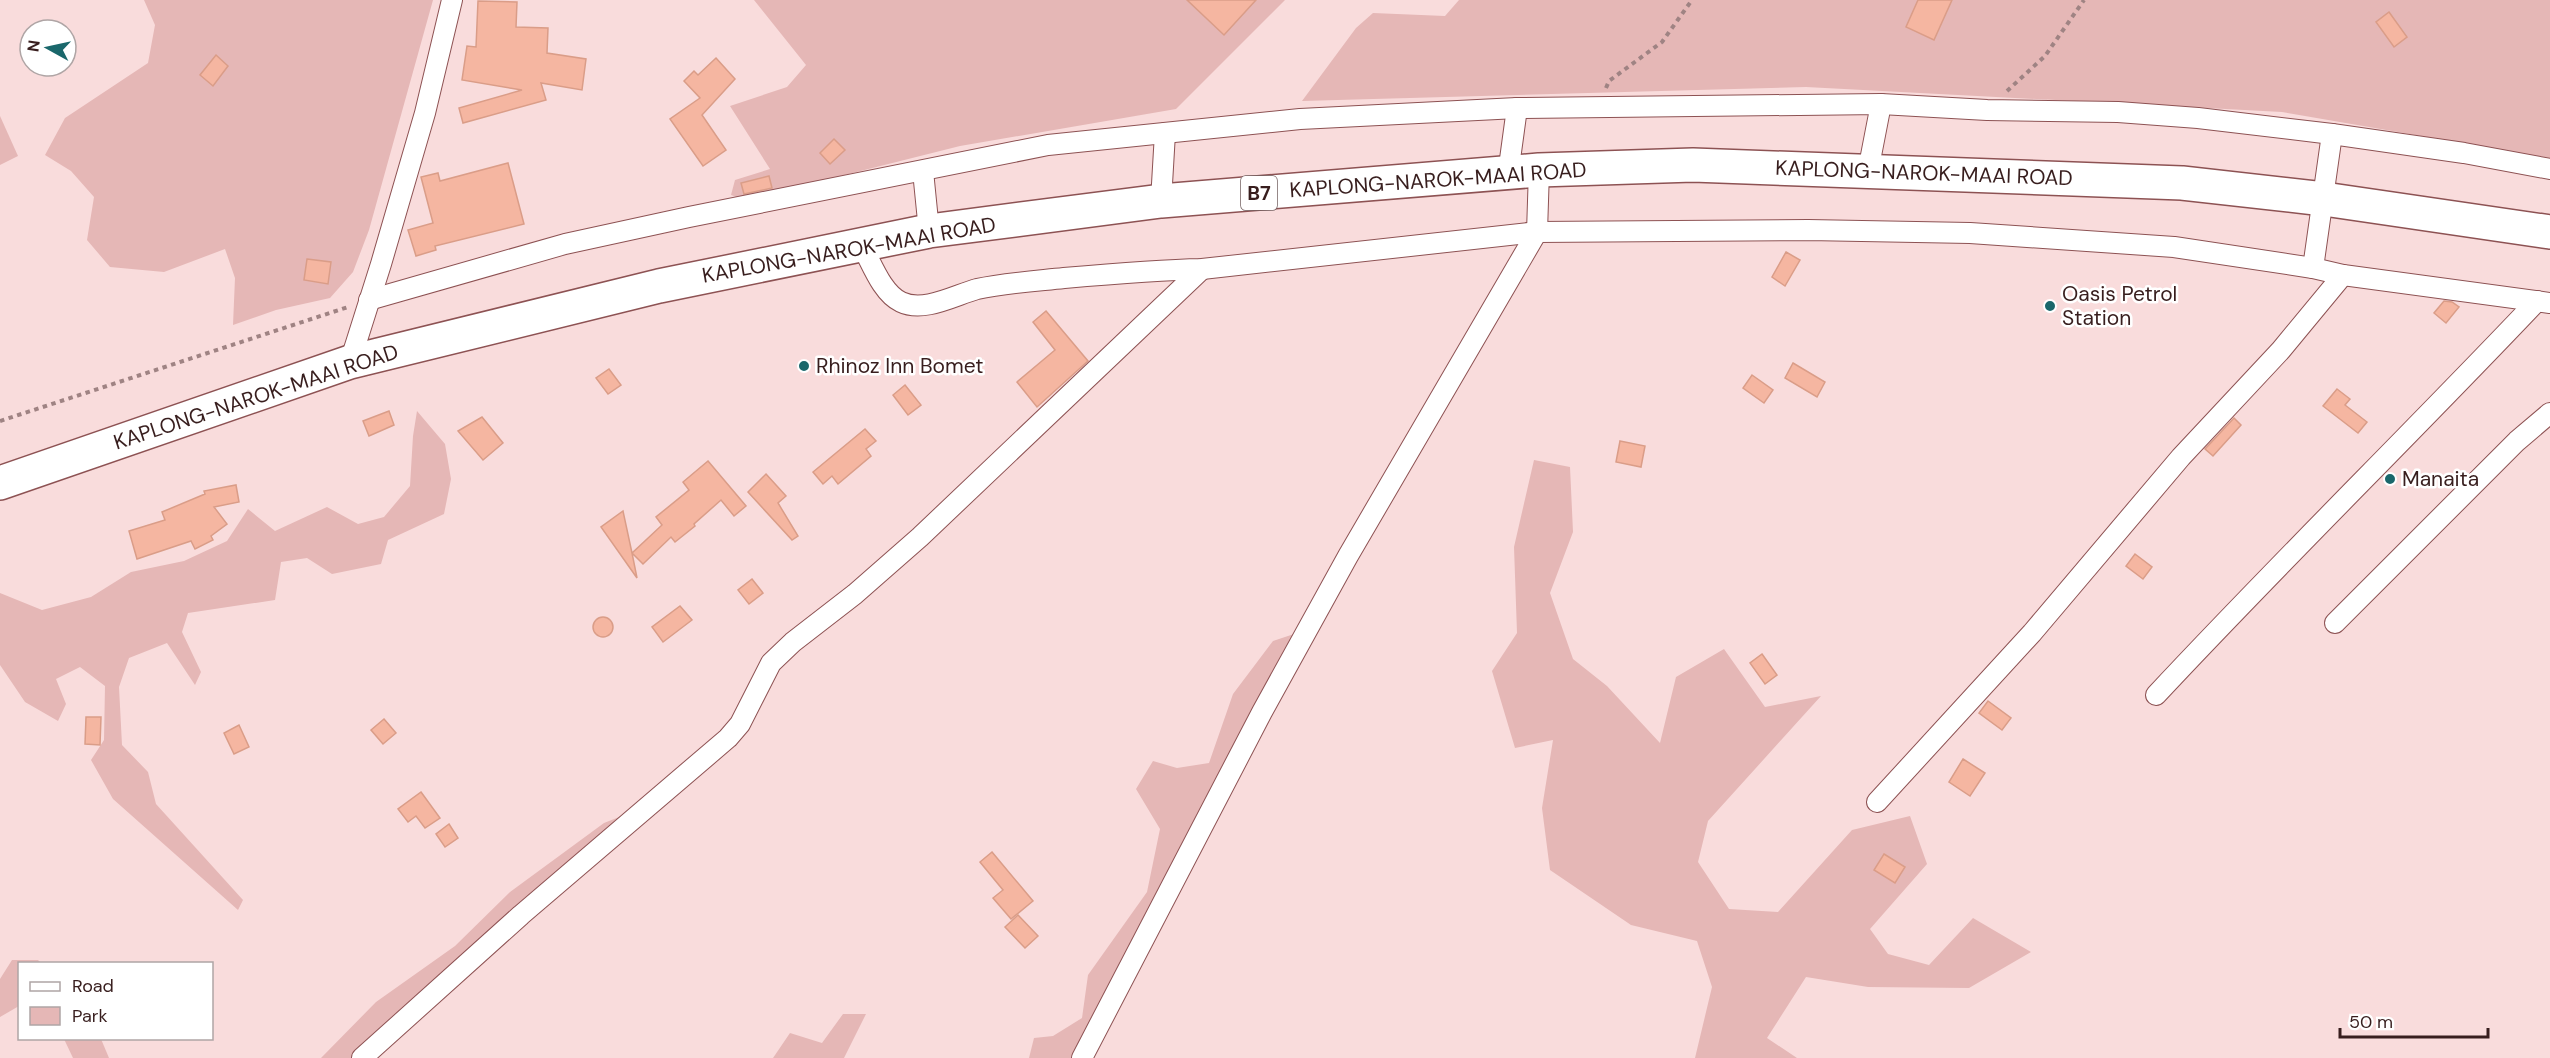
<svg xmlns="http://www.w3.org/2000/svg" width="2550" height="1058" font-family="'DM Sans',sans-serif">
<style>
.green{fill:#e5b7b6}
.building{fill:#f5b6a1;stroke:#da9d88;stroke-width:1.5}
.lines{fill:none;stroke-linecap:round;stroke-linejoin:round}
.minor-casing{stroke:#8d5253;stroke-width:22}
.trunk-casing{stroke:#8d5253;stroke-width:36}
.path{stroke:#9f8383;stroke-width:4;stroke-dasharray:4.5 4.5;stroke-linecap:butt}
.minor{stroke:#fff;stroke-width:20}
.trunk{stroke:#fff;stroke-width:33}
.poi-dot{fill:#1a676b;stroke:#fff;stroke-width:2}
.labels{text-anchor:middle;dominant-baseline:central;stroke-width:5;stroke-linejoin:round;paint-order:stroke}
.shield{fill:#fff;stroke:#746262;stroke-width:1.5}
.shield-label{font-size:20px;font-weight:bold;fill:#381e1e}
.street-label{font-size:21px;fill:#381e1e;stroke:#fff}
.poi-label{font-size:21px;fill:#381e1e;stroke:#fff;text-anchor:start}
</style>
<rect width="100%" height="100%" fill="#f9dcdc"/>
<g class="green">
<path d="M 144,0 L 433,0 L 369,230 L 353,272 L 330,298 L 276,310 L 233,325 L 235,278 L 225,249 L 164,272 L 110,267 L 87,240 L 94,197 L 71,171 L 45,155 L 65,118 L 148,63 L 155,25 Z"/>
<path d="M 754,0 L 1285,0 L 1176,109 L 960,146 L 745,200 L 731,195 L 735,180 L 770,169 L 730,106 L 787,87 L 806,65 Z"/>
<path d="M 1459,0 L 2550,0 L 2550,158 L 2282,112 L 1806,87 L 1302,101 L 1356,28 L 1373,13 L 1445,16 Z"/>
<path d="M 0,116 L 18,156 L 0,165 Z"/>
<path d="M 417,411 L 445,444 L 451,479 L 444,514 L 388,540 L 381,564 L 332,574 L 307,558 L 281,562 L 275,600 L 188,613 L 182,632 L 201,672 L 195,685 L 167,643 L 129,658 L 119,687 L 122,745 L 148,772 L 156,804 L 243,900 L 238,910 L 113,799 L 91,760 L 104,740 L 105,686 L 80,667 L 56,679 L 66,704 L 58,721 L 25,702 L 0,665 L 0,593 L 42,610 L 91,597 L 131,572 L 184,561 L 227,541 L 248,509 L 275,531 L 327,507 L 358,524 L 384,517 L 410,486 L 413,436 Z"/>
<path d="M 1534,460 L 1570,467 L 1573,532 L 1550,593 L 1573,659 L 1607,686 L 1660,743 L 1676,677 L 1724,649 L 1765,707 L 1821,696 L 1708,821 L 1698,862 L 1729,909 L 1778,912 L 1852,830 L 1910,816 L 1927,864 L 1870,929 L 1888,954 L 1929,965 L 1973,918 L 2031,952 L 1969,988 L 1868,987 L 1806,977 L 1767,1038 L 1797,1058 L 1695,1058 L 1712,987 L 1697,941 L 1631,925 L 1550,870 L 1542,808 L 1553,740 L 1515,748 L 1492,671 L 1517,633 L 1514,547 Z"/>
<path d="M 1297,633 L 1076,1058 L 1029,1058 L 1034,1038 L 1053,1036 L 1082,1018 L 1088,975 L 1147,892 L 1160,829 L 1136,789 L 1153,761 L 1177,768 L 1209,763 L 1233,694 L 1273,641 Z"/>
<path d="M 642,808 L 355,1058 L 321,1058 L 376,1002 L 455,946 L 510,892 L 604,823 Z"/>
<path d="M 12,960 L 38,960 L 41,963 L 20,964 L 19,1006 L 0,1017 L 0,979 Z"/>
<path d="M 843,1014 L 866,1014 L 844,1058 L 773,1058 L 790,1033 L 822,1043 Z"/>
<path d="M 64,1039 L 101,1039 L 109,1058 L 73,1058 Z"/>
</g>
<g class="building">
<path d="M 1187,0 L 1256,0 L 1224,35 Z"/>
<path d="M 1918,0 L 1952,0 L 1934,40 L 1906,27 Z"/>
<path d="M 478,1 L 517,2 L 516,27 L 548,28 L 547,53 L 586,59 L 582,90 L 541,83 L 546,100 L 463,123 L 459,108 L 522,90 L 462,80 L 467,46 L 476,47 Z"/>
<path d="M 2389,12 L 2407,37 L 2394,47 L 2376,22 Z"/>
<path d="M 216,55 L 228,66 L 213,86 L 200,75 Z"/>
<path d="M 716,58 L 735,79 L 702,115 L 726,150 L 703,166 L 670,119 L 700,98 L 684,81 L 694,71 L 698,75 Z"/>
<path d="M 834,139 L 845,150 L 830,164 L 820,153 Z"/>
<path d="M 508,163 L 524,224 L 435,246 L 436,250 L 416,256 L 408,230 L 433,223 L 421,177 L 438,173 L 440,181 Z"/>
<path d="M 769,176 L 772,188 L 744,194 L 741,183 Z"/>
<path d="M 1786,252 L 1800,260 L 1785,286 L 1772,277 Z"/>
<path d="M 307,259 L 331,262 L 328,284 L 304,280 Z"/>
<path d="M 2444,301 L 2452,302 L 2459,307 L 2446,323 L 2434,313 Z"/>
<path d="M 1046,311 L 1088,361 L 1037,407 L 1017,382 L 1055,350 L 1033,322 Z"/>
<path d="M 1793,363 L 1825,382 L 1817,397 L 1785,378 Z"/>
<path d="M 609,369 L 621,385 L 608,394 L 596,378 Z"/>
<path d="M 1752,375 L 1773,390 L 1764,403 L 1743,388 Z"/>
<path d="M 905,385 L 921,405 L 908,415 L 893,395 Z"/>
<path d="M 2337,389 L 2350,399 L 2345,405 L 2367,422 L 2358,433 L 2323,406 Z"/>
<path d="M 389,411 L 394,425 L 369,436 L 363,421 Z"/>
<path d="M 482,417 L 503,443 L 483,460 L 458,431 Z"/>
<path d="M 2234,418 L 2241,425 L 2213,456 L 2205,449 Z"/>
<path d="M 865,429 L 876,441 L 866,449 L 871,456 L 838,484 L 832,476 L 823,484 L 813,472 Z"/>
<path d="M 1620,441 L 1645,446 L 1641,467 L 1616,462 Z"/>
<path d="M 708,461 L 746,506 L 734,516 L 721,500 L 694,524 L 695,526 L 675,542 L 671,537 L 643,564 L 632,553 L 637,578 L 601,527 L 623,511 L 632,553 L 662,525 L 656,517 L 689,490 L 683,482 Z"/>
<path d="M 766,474 L 786,496 L 778,503 L 798,536 L 792,540 L 748,492 Z"/>
<path d="M 236,485 L 239,502 L 214,507 L 227,524 L 211,536 L 213,540 L 195,549 L 191,541 L 137,559 L 129,531 L 165,520 L 162,512 L 205,494 L 204,491 Z"/>
<path d="M 2135,554 L 2152,567 L 2143,579 L 2126,566 Z"/>
<path d="M 752,579 L 763,593 L 749,604 L 738,590 Z"/>
<path d="M 680,606 L 692,620 L 663,642 L 652,627 Z"/>
<circle cx="603" cy="627" r="10"/>
<path d="M 1762,654 L 1777,675 L 1765,684 L 1750,663 Z"/>
<path d="M 1988,701 L 2011,718 L 2002,730 L 1979,713 Z"/>
<path d="M 86,717 L 101,717 L 100,745 L 85,744 Z"/>
<path d="M 384,719 L 396,733 L 383,744 L 371,730 Z"/>
<path d="M 239,725 L 249,747 L 234,754 L 224,733 Z"/>
<path d="M 1963,759 L 1985,773 L 1970,796 L 1949,782 Z"/>
<path d="M 421,792 L 440,818 L 425,828 L 416,816 L 408,822 L 398,809 Z"/>
<path d="M 449,824 L 458,838 L 445,847 L 436,834 Z"/>
<path d="M 992,852 L 1033,901 L 1011,919 L 993,898 L 1003,890 L 980,862 Z"/>
<path d="M 1884,854 L 1905,867 L 1895,883 L 1874,870 Z"/>
<path d="M 1018,915 L 1038,936 L 1025,948 L 1005,927 Z"/>
</g>
<g class="lines">
<defs>
<g id="minor">
<path d="M 923,171 L 929,231"/>
<path d="M 1868,171 L 1881,104"/>
<path d="M 1508,174 L 1517,108"/>
<path d="M 1161,201 L 1165,133"/>
<path d="M 862,246 C 872,264 882,293 901,302 C 924,313 955,295 977,289 C 1005,283 1036,281 1064,278 C 1110,274 1156,270 1202,269 L 1537,232 L 1808,230 L 1970,233 L 2174,247 L 2313,268 L 2343,275 L 2550,303"/>
<path d="M 2313,268 L 2332,134"/>
<path d="M 369,300 L 565,244 L 689,217 L 1048,145 L 1300,119 L 1517,108 L 1881,104 L 1987,110 L 2118,112 L 2198,118 L 2332,134 L 2464,153 L 2550,169"/>
<path d="M 350,362 L 381,264 L 425,113 L 452,0"/>
<path d="M 2335,623 L 2517,441 L 2550,413"/>
<path d="M 2156,695 C 2280,562 2411,434 2537,301"/>
<path d="M 1877,802 L 2032,633 L 2181,457 L 2281,350 L 2343,275"/>
<path d="M 362,1058 L 521,915 L 728,738 L 740,724 L 771,663 L 793,642 L 855,594 L 920,537 L 1202,269"/>
<path d="M 1082,1058 L 1262,712 L 1348,556 L 1537,232 L 1539,170"/>
</g>
<path id="trunk" d="M 0,483 L 350,362 L 659,286 L 929,231 L 1161,201 L 1539,170 L 1693,165 L 2182,183 L 2324,199 L 2550,232"/>
</defs>
<use href="#minor" class="minor-casing"/>
<use href="#trunk" class="trunk-casing"/>
<g class="path">
<path d="M 1606,88 L 1609,81 L 1662,42 L 1692,0"/>
<path d="M 2007,91 L 2045,56 L 2084,0"/>
<path d="M 0,421 L 348,307"/>
</g>
<use href="#minor" class="minor"/>
<use href="#trunk" class="trunk"/>
</g>
<g class="poi-dot">
<circle cx="2050" cy="306" r="6"/>
<circle cx="804" cy="366" r="6"/>
<circle cx="2390" cy="479" r="6"/>
</g>
<g class="labels">
<rect class="shield" x="1241" y="176" width="36" height="34" rx="4.5"/>
<g class="shield-label">
<text x="1259" y="193">B7</text>
</g>
<g class="street-label">
<text transform="translate(1924 173) rotate(2)">KAPLONG-NAROK-MAAI ROAD</text>
<text transform="translate(1438 180) rotate(-4)">KAPLONG-NAROK-MAAI ROAD</text>
<text transform="translate(849 250) rotate(-10)">KAPLONG-NAROK-MAAI ROAD</text>
<text transform="translate(256 397) rotate(-18)">KAPLONG-NAROK-MAAI ROAD</text>
</g>
<g class="poi-label">
<text x="2062" y="294">Oasis Petrol<tspan x="2062" dy="24">Station</tspan></text>
<text x="816" y="366">Rhinoz Inn Bomet</text>
<text x="2402" y="479">Manaita</text>
</g>
</g>
<rect x="18" y="962" width="195" height="78" fill="#ffffff" stroke="#afa5a5" stroke-width="1.5"/>
<rect x="30" y="982" width="30" height="9" fill="#ffffff" stroke="#afa5a5" stroke-width="1.5"/>
<text x="72" y="992" font-size="18" fill="#381e1e">Road</text>
<rect x="30" y="1007" width="30" height="18" fill="#e5b7b6" stroke="#afa5a5" stroke-width="1.5"/>
<text x="72" y="1022" font-size="18" fill="#381e1e">Park</text>
<g transform="translate(48 48) rotate(278)"><circle r="28" fill="#ffffff" stroke="#afa5a5" stroke-width="1.5"/>
<path d="M0-4.5L10 22L0 15L-10 22Z" fill="#1a676b"/>
<text y="-9" font-size="16" font-weight="bold" text-anchor="middle" fill="#381e1e">N</text>
</g>
<path d="M2340 1028v9h148v-9" fill="none" stroke="#381e1e" stroke-width="3"/>
<text x="2349" y="1028" font-size="18" fill="#381e1e" stroke="#ffffff" stroke-width="4.5" paint-order="stroke">50 m</text>
</svg>
